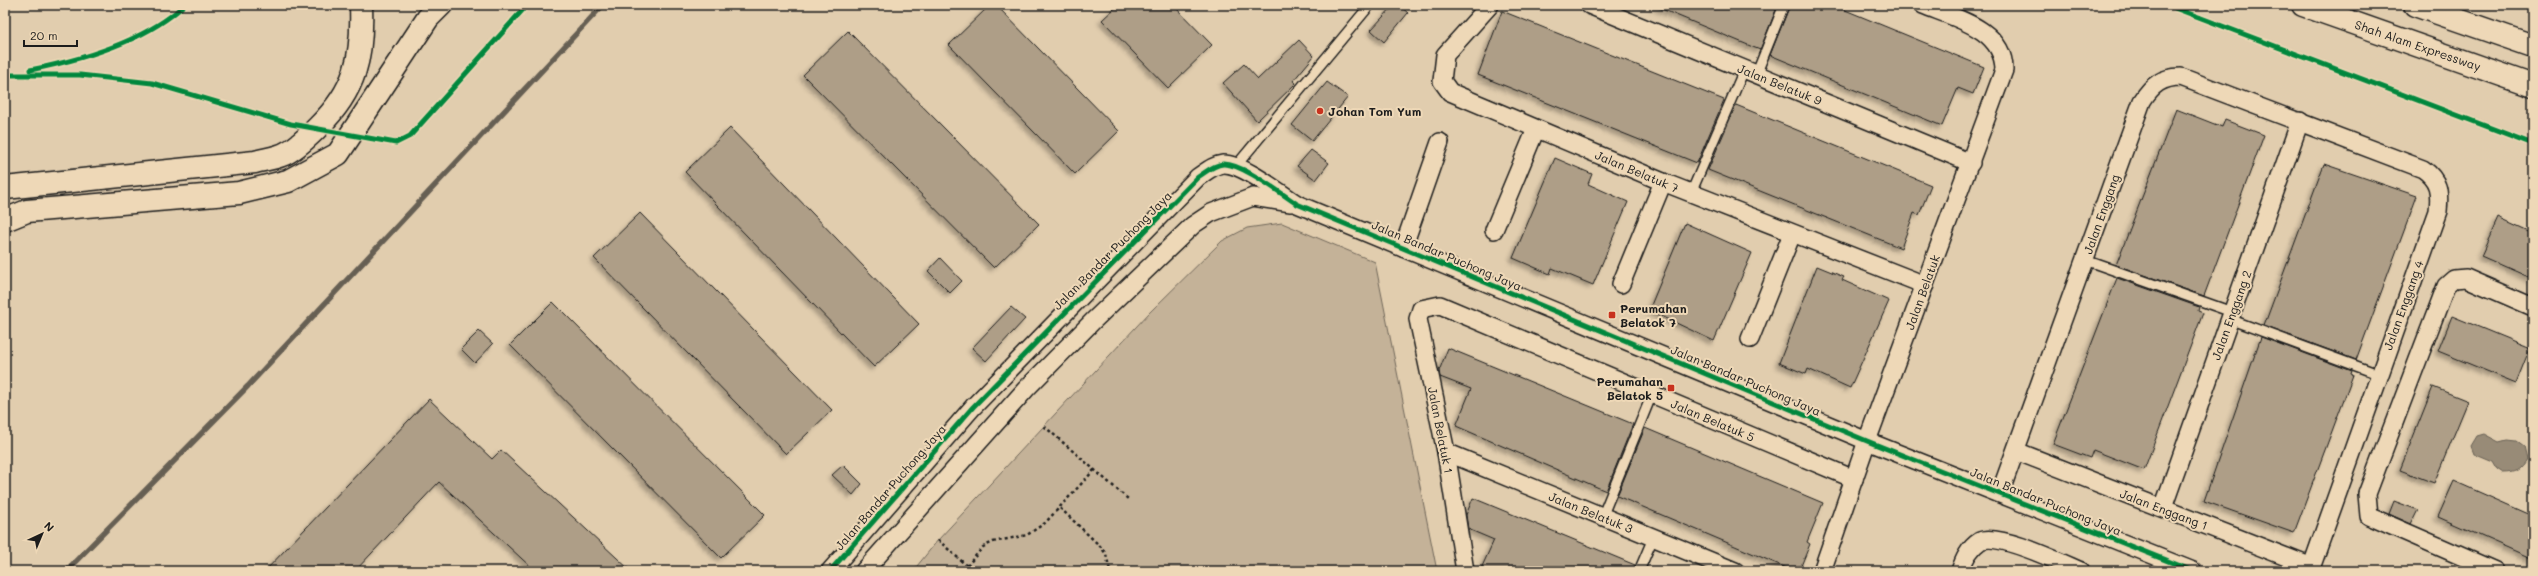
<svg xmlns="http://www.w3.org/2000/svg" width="2538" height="576" font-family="Mali,sans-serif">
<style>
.green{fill:#c4b298;stroke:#70675a}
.water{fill:#988b77;stroke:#665f53}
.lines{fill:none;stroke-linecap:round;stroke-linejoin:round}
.stream{stroke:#665f53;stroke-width:5.5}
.building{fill:#ae9e87;stroke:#1c1c1c;filter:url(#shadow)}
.service-casing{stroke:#1c1c1c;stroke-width:12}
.minor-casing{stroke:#1c1c1c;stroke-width:20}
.motorway-casing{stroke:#1c1c1c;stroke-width:25}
.path{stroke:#1c1c1c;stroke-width:2.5;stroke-dasharray:3 3;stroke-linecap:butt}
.service{stroke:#eed8b7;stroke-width:9}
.minor{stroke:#eed8b7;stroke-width:17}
.motorway{stroke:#eed8b7;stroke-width:22}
.cycleway-casing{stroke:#eed8b7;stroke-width:8}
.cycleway{stroke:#00873e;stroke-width:5}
.poi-dot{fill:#c8321e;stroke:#eed8b7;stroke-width:1.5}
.labels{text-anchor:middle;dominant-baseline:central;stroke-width:4;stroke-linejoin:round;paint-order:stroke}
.street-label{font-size:12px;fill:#1c1c1c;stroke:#eed8b7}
.poi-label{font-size:12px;font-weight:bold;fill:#1c1c1c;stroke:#eed8b7;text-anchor:start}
</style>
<defs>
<filter id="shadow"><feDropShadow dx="-3.5" dy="3.5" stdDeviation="2" flood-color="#0004"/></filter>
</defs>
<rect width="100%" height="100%" fill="#e1cdae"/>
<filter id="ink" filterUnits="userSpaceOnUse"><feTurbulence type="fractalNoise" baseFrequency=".025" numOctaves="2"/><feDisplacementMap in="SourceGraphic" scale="8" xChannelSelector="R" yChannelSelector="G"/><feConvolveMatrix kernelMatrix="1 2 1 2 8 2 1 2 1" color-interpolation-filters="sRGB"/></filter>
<g filter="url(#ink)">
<path class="green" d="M 1282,223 L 1375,262 L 1437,571 L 913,571 L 938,540 L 1149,313 L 1222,241 L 1247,228 Z"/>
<path class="water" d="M 2484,434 L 2499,442 L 2507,440 L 2516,441 L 2524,447 L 2527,460 C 2521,471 2515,473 2503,473 L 2497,469 L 2493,462 L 2474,454 L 2471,446 L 2477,436 Z"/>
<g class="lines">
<path class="stream" d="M 66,571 L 248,386 L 603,5"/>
</g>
<g class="building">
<path d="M 990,5 L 996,5 L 1119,131 L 1075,174 L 949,45 Z"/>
<path d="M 1118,5 L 1173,5 L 1212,45 L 1168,88 L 1102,20 Z"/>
<path d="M 1394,5 L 1399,5 L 1408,13 L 1384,42 L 1371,30 Z"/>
<path d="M 1652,5 L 1778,5 L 1760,50 Z"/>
<path d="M 1790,5 L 1833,5 L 1984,67 L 1973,94 L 1958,88 L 1942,126 L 1770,55 Z"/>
<path d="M 1502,11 L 1724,100 L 1697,163 L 1478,75 Z"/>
<path d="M 848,31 L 1039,224 L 994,268 L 803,75 Z"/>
<path d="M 1299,40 L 1314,56 L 1293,81 L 1296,83 L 1257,121 L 1223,83 L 1244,64 L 1258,79 Z"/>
<path d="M 1327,82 L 1348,97 L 1312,141 L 1292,125 Z"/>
<path d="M 1736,105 L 1931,185 L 1919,215 L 1914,213 L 1901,248 L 1708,170 Z"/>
<path d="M 2176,109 L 2222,127 L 2225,120 L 2264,135 L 2204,296 L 2116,265 Z"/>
<path d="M 730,128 L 919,324 L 874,367 L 685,172 Z"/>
<path d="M 1311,150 L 1329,163 L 1316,180 L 1297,166 Z"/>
<path d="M 1555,158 L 1592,174 L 1588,184 L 1628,202 L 1593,285 L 1552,268 L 1550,274 L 1513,258 Z"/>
<path d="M 2324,164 L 2417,196 L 2356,360 L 2264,326 Z"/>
<path d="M 640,213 L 832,410 L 786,454 L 594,258 Z"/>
<path d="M 2498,218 L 2533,234 L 2533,279 L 2481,256 Z"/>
<path d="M 1685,223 L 1752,253 L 1714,341 L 1649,310 Z"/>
<path d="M 940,258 L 962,281 L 950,293 L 928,271 Z"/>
<path d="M 1817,266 L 1844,277 L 1842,280 L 1889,301 L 1850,388 L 1808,369 L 1806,374 L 1779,363 Z"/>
<path d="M 2117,278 L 2199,307 L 2198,311 L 2203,313 L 2144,470 L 2093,450 L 2090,458 L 2053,444 Z"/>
<path d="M 553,302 L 765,515 L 721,558 L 510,345 Z"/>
<path d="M 1011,307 L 1025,319 L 986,361 L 972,348 Z"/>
<path d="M 2452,316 L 2530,348 L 2516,383 L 2438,351 Z"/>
<path d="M 479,331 L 493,344 L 475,363 L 461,349 Z"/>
<path d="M 2261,337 L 2352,371 L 2351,374 L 2353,375 L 2294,533 L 2204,501 Z"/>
<path d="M 1448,348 L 1633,424 L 1606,491 L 1456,426 L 1471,389 L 1440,377 L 1439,371 Z"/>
<path d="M 2433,387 L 2468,401 L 2434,483 L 2400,470 Z"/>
<path d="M 429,399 L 492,459 L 501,450 L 631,571 L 535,571 L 439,482 L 355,571 L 265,571 Z"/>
<path d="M 1645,428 L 1823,503 L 1807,542 L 1810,544 L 1799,571 L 1794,571 L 1617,496 Z"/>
<path d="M 843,465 L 862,484 L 853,495 L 832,475 Z"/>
<path d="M 2454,481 L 2533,516 L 2533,559 L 2438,517 Z"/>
<path d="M 1473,498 L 1635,565 L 1633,571 L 1480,571 L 1494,540 L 1468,529 L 1466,515 Z"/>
<path d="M 2394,501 L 2418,510 L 2411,524 L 2389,514 Z"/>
</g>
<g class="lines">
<defs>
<g id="service">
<path d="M 1756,75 L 1784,5"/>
<path d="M 1236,166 L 1370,5"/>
<path d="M 1691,193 L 1744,70"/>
<path d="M 2085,260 L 2232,312"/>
<path d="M 2229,319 L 2378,374"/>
<path d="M 1602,517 L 1652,394"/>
<path d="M 1639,571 L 1653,538"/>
</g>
<g id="minor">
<path d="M 1490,5 L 1445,55 L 1442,81 L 1450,92 L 1663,182 L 1925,285"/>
<path d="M 1589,5 L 1971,163"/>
<path d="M 1494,230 L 1536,129"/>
<path d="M 1403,248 L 1440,142"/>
<path d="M 1621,284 L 1663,182"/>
<path d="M 1750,339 L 1792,234"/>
<path d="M 2016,451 L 2312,567"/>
<path d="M 1446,452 L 1735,571"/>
<path d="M 2000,493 L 2142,101 C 2152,85 2162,77 2181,77 L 2423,169 C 2439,180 2440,192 2438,211 L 2310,571"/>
<path d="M 2163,508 L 2300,121"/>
<path d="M 830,571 L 973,407 L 1198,177 C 1206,172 1213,165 1223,164 C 1242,163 1280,193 1297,204 L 1867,441 L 2193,571"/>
<path d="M 864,571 L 1026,389 L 1093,321 L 1193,225 L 1211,213 L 1253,197 L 1291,203"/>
<path d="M 1465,571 L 1446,452 L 1418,319 L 1421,309 L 1440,305 L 1854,479"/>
<path d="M 1822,571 L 1867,441 L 2004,70 C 2004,29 1955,18 1923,5"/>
<path d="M 1960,571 C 1964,559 1969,548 1980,541 C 1998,532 2062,563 2081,571"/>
<path d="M 2495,571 L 2369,516 L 2367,494 L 2446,286 L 2454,279 L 2466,278 L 2533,307"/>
</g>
<g id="motorway">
<path d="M 2303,5 L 2533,86"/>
<path d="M 2415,5 L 2533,46"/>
<path d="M 5,188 L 255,162 C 265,159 279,158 288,152 C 299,146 309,136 318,127 C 356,90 363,57 361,5"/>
<path d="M 5,220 L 27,211 L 239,193 L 288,181 L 338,154 L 428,18 L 441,5"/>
</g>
</defs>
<use href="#service" class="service-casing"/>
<use href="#minor" class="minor-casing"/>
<use href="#motorway" class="motorway-casing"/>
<g class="path">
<path d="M 1044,426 L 1128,499"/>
<path d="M 1060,508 L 1100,546 L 1106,554 L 1110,571"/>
<path d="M 938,540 L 967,566 L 977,571"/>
<path d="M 967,566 L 983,547 L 993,542 L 1027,535 L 1045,523 L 1095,469"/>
</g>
<use href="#service" class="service"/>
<use href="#minor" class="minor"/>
<use href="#motorway" class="motorway"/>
<defs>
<g id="cycleway">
<path d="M 2167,5 L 2533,144"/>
<path d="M 30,70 C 80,60 146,41 184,5"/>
<path d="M 5,75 L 80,75 L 152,83 L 291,124 L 396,143 L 410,136 L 527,5"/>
<path d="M 830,571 L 973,407 L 1198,177 C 1206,172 1213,165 1223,164 C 1242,163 1280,193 1297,204 L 1867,441 L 2193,571"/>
</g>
</defs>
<use href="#cycleway" class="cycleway-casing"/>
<use href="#cycleway" class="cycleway"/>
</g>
</g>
<g class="poi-dot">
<circle cx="1320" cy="111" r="4"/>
<rect x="1608" y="311" width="8" height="8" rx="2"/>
<rect x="1667" y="384" width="8" height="8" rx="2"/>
</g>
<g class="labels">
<g class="street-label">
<text transform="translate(2418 45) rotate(19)">Shah Alam Expressway</text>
<text transform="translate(1780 84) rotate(22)">Jalan Belatuk 9</text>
<text transform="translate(1637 171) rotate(23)">Jalan Belatuk 7</text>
<text transform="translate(2101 214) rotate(-70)">Jalan Enggang</text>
<text transform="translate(1112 250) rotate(-45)">Jalan Bandar Puchong Jaya</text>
<text transform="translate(1447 255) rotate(23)">Jalan Bandar Puchong Jaya</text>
<text transform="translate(1922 292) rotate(-70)">Jalan Belatuk</text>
<text transform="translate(2403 305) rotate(-70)">Jalan Enggang 4</text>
<text transform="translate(2231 315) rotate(-70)">Jalan Enggang 2</text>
<text transform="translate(1746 380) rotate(23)">Jalan Bandar Puchong Jaya</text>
<text transform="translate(1713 420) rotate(23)">Jalan Belatuk 5</text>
<text transform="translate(1441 430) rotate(79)">Jalan Belatuk 1</text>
<text transform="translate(890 487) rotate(-49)">Jalan Bandar Puchong Jaya</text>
<text transform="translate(2046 501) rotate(22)">Jalan Bandar Puchong Jaya</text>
<text transform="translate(2164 509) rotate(21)">Jalan Enggang 1</text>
<text transform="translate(1591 512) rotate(22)">Jalan Belatuk 3</text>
</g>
<g class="poi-label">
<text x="1328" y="111">Johan Tom Yum</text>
<text x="1620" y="308">Perumahan<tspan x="1620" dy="14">Belatok 7</tspan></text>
<text x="1663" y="381" text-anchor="end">Perumahan<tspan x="1663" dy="14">Belatok 5</tspan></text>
</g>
</g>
<rect width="2538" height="576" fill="none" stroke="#eed8b7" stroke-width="20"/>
<rect x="10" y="10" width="2518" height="556" fill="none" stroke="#1c1c1c" stroke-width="1.5" filter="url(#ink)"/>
<g transform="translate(42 534) rotate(44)" stroke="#eed8b7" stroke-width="3" paint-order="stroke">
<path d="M0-3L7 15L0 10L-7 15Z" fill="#1c1c1c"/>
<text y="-6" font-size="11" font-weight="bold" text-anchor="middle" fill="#1c1c1c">N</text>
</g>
<path d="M24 40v6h53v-6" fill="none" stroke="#1c1c1c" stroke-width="2"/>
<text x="30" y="40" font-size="12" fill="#1c1c1c" stroke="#eed8b7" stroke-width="3" paint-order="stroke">20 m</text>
</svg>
